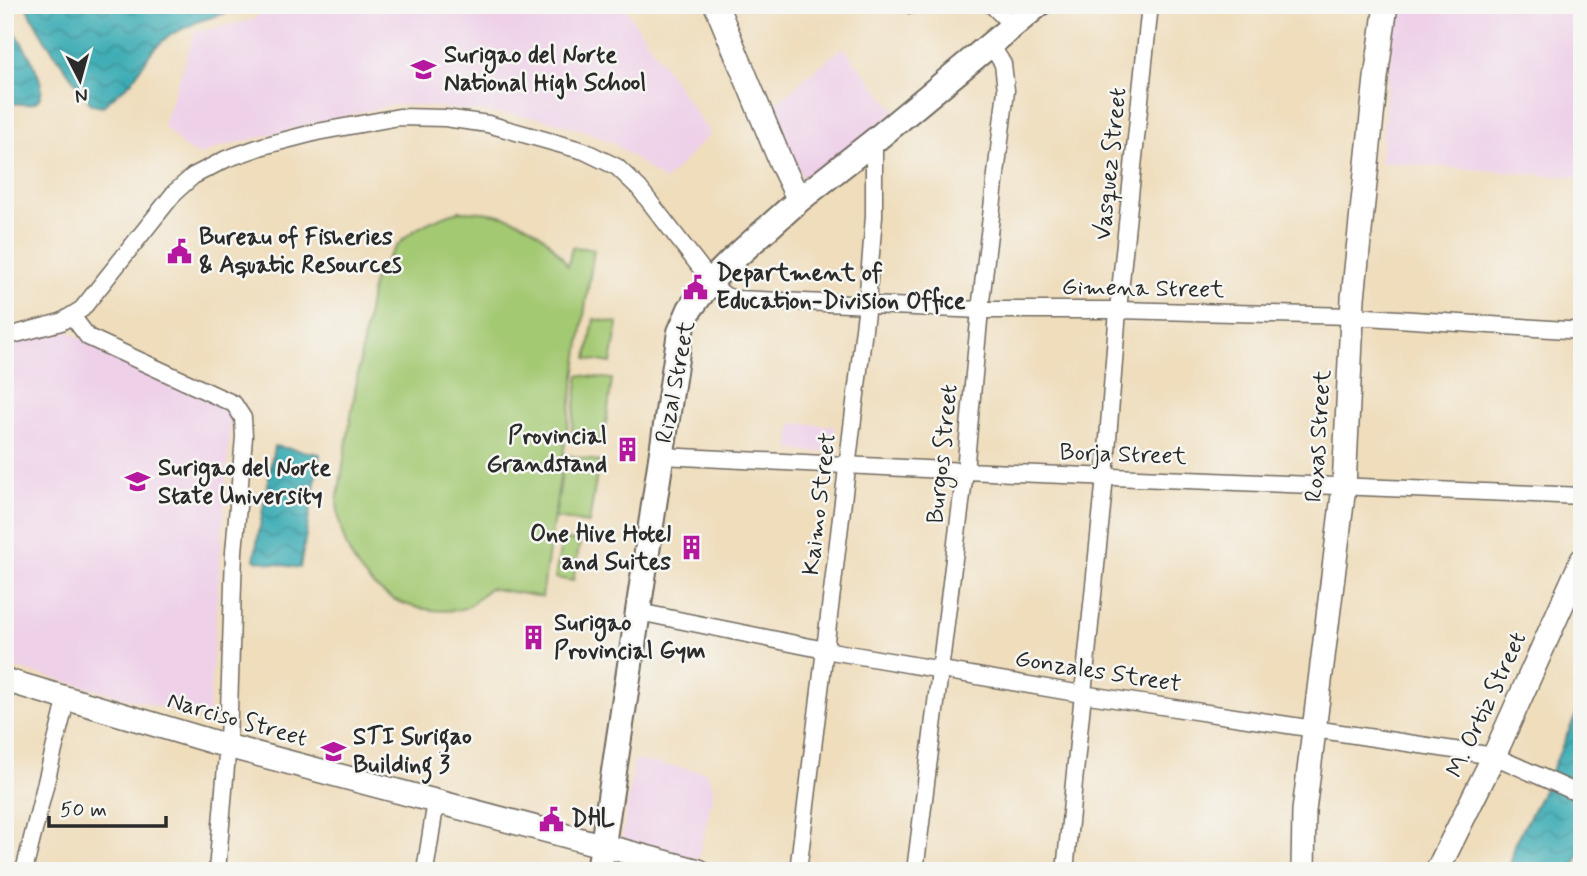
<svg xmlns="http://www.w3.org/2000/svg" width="1587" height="876" font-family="Mynerve,sans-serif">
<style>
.built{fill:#eed0e8}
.park{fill:#a4c973;stroke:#687a4f;stroke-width:2}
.water{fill:url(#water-waves);stroke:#326c70;stroke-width:2}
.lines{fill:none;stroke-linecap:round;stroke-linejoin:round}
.street-casing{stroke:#70695e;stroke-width:19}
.secondary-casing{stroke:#70695e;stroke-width:26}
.primary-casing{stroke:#70695e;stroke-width:28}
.street{stroke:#fff;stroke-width:16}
.secondary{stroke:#fff;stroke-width:23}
.primary{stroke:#fff;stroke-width:24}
.labels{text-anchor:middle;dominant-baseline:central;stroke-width:5;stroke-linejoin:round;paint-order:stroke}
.poi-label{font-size:24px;font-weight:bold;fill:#2b2b2b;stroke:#f6f6f2;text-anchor:start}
.street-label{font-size:24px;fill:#2b2b2b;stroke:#f6f6f2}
</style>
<defs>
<pattern id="water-waves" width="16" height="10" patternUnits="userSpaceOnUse" patternTransform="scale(1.75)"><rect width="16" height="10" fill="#3aacb4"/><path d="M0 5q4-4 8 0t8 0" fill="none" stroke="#318c93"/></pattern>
</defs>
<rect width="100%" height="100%" fill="#f6f6f2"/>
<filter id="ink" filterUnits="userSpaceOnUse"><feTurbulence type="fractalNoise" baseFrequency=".0143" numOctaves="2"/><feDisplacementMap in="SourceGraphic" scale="14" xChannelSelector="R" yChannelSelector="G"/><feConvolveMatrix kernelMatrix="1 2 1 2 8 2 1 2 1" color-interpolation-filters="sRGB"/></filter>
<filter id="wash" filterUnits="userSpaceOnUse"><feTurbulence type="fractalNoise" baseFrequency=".00686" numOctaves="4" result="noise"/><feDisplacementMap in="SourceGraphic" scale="28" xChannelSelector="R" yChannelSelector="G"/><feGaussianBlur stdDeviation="1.57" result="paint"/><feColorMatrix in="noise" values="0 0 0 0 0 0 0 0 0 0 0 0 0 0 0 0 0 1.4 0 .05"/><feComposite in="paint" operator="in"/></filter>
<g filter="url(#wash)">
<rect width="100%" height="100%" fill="#efddbc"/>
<g class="built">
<path d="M 268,5 L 623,5 L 710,134 L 665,181 L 610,141 L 580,129 L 535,117 L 414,105 L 390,105 L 224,146 L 200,155 L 188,151 L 163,125 L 195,32 L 253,20 Z"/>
<path d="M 1395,5 L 1582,5 L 1582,178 L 1380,162 Z"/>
<path d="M 843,47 L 896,111 L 806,185 L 769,108 Z"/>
<path d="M 64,329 L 98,348 L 232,407 L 208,720 L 5,665 L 5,344 Z"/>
<path d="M 792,423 L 835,426 L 834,453 L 790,450 Z"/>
<path d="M 634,760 L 706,772 L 714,790 L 698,859 L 622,839 Z"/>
</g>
<g class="park">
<path d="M 459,211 C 509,211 540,223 568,266 L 572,247 L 594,249 L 542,597 L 489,588 C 483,594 476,601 469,606 C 459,612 442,611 431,610 C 372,603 341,559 337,502 L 373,281 C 397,239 413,225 459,211 Z"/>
<path d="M 594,319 L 618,323 L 611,363 L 587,359 Z"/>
<path d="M 579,375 L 612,379 L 604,440 L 571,436 Z"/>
<path d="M 565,455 L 599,461 L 589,523 L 555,518 Z"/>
<path d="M 562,539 L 580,542 L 573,581 L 555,578 Z"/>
</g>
<g class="water">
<path d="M 25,5 L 239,5 L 236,10 L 199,21 L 168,36 L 152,51 L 131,82 L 103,106 L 91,104 L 45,40 Z"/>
<path d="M 5,17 C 14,31 60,94 33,103 C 26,106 13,103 5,102 Z"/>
<path d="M 274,446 L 320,454 L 300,568 L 254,560 Z"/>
<path d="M 1582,701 L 1582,849 L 1572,871 L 1509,871 L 1515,844 L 1541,795 Z"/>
</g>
</g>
<g filter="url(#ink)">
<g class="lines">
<defs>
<g id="street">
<path d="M 911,5 L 912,5"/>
<path d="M 992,5 L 1013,26"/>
<path d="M 72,316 L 88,337 L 234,404 L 243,418 L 244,437 L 234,552 L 228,743 L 217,871"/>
<path d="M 5,337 L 61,322 L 82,309 L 175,192 L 193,176 L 226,159 L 263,146 L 317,132 L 399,117 L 445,118 L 488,124 L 584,151 L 617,167 L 639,188 L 717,289 L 726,296 L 736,299 L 980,310 L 1118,310 L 1352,316 L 1582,331"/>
<path d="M 662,456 L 965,471 L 1582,496"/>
<path d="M 639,612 L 825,650 L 1082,694 L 1494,756 L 1582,795"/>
<path d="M 24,871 L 67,697"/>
<path d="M 425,871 L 436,801"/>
<path d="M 798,871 L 867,304 L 874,216 L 874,141"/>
<path d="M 915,871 L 965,471 L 980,310 L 1006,90 L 1003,64 L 991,45"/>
<path d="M 1065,871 L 1105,477 L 1118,310 L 1150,5"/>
</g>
<g id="secondary">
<path d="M 716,5 L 782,165 L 799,200"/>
<path d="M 5,680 L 227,746 L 699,871"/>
<path d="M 1303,871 L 1304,811 L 1344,487 L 1353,298 L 1376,78 L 1386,5"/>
<path d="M 1437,871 L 1494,756 L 1582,560"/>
</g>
<path id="primary" d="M 599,871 L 680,332 L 690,309 L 711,281 L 731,261 L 799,200 L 874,141 L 1038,5"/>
</defs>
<use href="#street" class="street-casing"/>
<use href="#secondary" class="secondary-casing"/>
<use href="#primary" class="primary-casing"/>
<use href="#street" class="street"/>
<use href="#secondary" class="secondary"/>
<use href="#primary" class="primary"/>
</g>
</g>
<defs>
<symbol id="school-bare" viewBox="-9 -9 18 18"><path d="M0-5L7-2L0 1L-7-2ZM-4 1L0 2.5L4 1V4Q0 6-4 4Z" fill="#b5179e" stroke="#f6f6f2" stroke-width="2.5" paint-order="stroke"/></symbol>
<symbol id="civic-bare" viewBox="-9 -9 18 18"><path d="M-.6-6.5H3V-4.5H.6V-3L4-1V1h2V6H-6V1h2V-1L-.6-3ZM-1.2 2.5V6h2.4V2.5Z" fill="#b5179e" stroke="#f6f6f2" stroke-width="2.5" paint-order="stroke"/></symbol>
<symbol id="building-bare" viewBox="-9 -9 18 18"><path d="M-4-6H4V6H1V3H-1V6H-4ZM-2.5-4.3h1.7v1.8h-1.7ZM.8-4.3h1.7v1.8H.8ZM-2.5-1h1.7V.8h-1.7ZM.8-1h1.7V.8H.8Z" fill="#b5179e" stroke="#f6f6f2" stroke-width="2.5" paint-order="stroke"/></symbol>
<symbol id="university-bare" viewBox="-9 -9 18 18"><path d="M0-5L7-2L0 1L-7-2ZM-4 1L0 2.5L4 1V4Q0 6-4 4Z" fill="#b5179e" stroke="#f6f6f2" stroke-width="2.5" paint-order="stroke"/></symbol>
</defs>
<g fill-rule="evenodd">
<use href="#school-bare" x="406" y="52" width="35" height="35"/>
<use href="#civic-bare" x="162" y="234" width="35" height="35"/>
<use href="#civic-bare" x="678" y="270" width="35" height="35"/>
<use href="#building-bare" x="610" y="432" width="35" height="35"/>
<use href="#university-bare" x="120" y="464" width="35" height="35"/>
<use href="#building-bare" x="674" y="530" width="35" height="35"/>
<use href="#building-bare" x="516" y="620" width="35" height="35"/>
<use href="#university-bare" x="316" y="734" width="35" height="35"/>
<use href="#civic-bare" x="534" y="802" width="35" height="35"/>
</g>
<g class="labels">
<g class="poi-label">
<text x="444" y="55">Surigao del Norte<tspan x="444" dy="28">National High School</tspan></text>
<text x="199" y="237">Bureau of Fisheries<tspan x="199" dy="28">&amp; Aquatic Resources</tspan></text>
<text x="716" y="273">Department of<tspan x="716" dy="28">Education-Division Office</tspan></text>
<text x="607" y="436" text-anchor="end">Provincial<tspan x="607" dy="28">Grandstand</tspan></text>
<text x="158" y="468">Surigao del Norte<tspan x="158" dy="28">State University</tspan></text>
<text x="671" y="534" text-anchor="end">One Hive Hotel<tspan x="671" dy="28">and Suites</tspan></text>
<text x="554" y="623">Surigao<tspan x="554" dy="28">Provincial Gym</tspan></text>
<text x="353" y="737">STI Surigao<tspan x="353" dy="28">Building 3</tspan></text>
<text x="571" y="819">DHL</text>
</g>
<g class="street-label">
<text transform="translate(1111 164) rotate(-84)">Vasquez Street</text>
<text transform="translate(1143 289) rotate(1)">Gimena Street</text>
<text transform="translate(676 382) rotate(-79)">Rizal Street</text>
<text transform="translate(1319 436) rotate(-86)">Roxas Street</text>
<text transform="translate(943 454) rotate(-84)">Burgos Street</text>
<text transform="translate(1123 455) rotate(2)">Borja Street</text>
<text transform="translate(820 504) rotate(-83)">Kaimo Street</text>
<text transform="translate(1098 672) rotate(9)">Gonzales Street</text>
<text transform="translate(1487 705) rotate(-65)">M. Ortiz Street</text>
<text transform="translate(237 720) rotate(16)">Narciso Street</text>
</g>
</g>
<rect width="1587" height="876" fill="none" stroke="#f6f6f2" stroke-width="28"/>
<g transform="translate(80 80) rotate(174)" stroke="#f6f6f2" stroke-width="5" paint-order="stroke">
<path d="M0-5L12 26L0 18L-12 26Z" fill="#2b2b2b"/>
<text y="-10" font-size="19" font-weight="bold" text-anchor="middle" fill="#2b2b2b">N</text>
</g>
<path d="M49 816v10h117v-10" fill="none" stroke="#2b2b2b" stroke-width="3.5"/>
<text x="60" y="816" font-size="21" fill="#2b2b2b" stroke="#f6f6f2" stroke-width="5" paint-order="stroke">50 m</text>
</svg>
